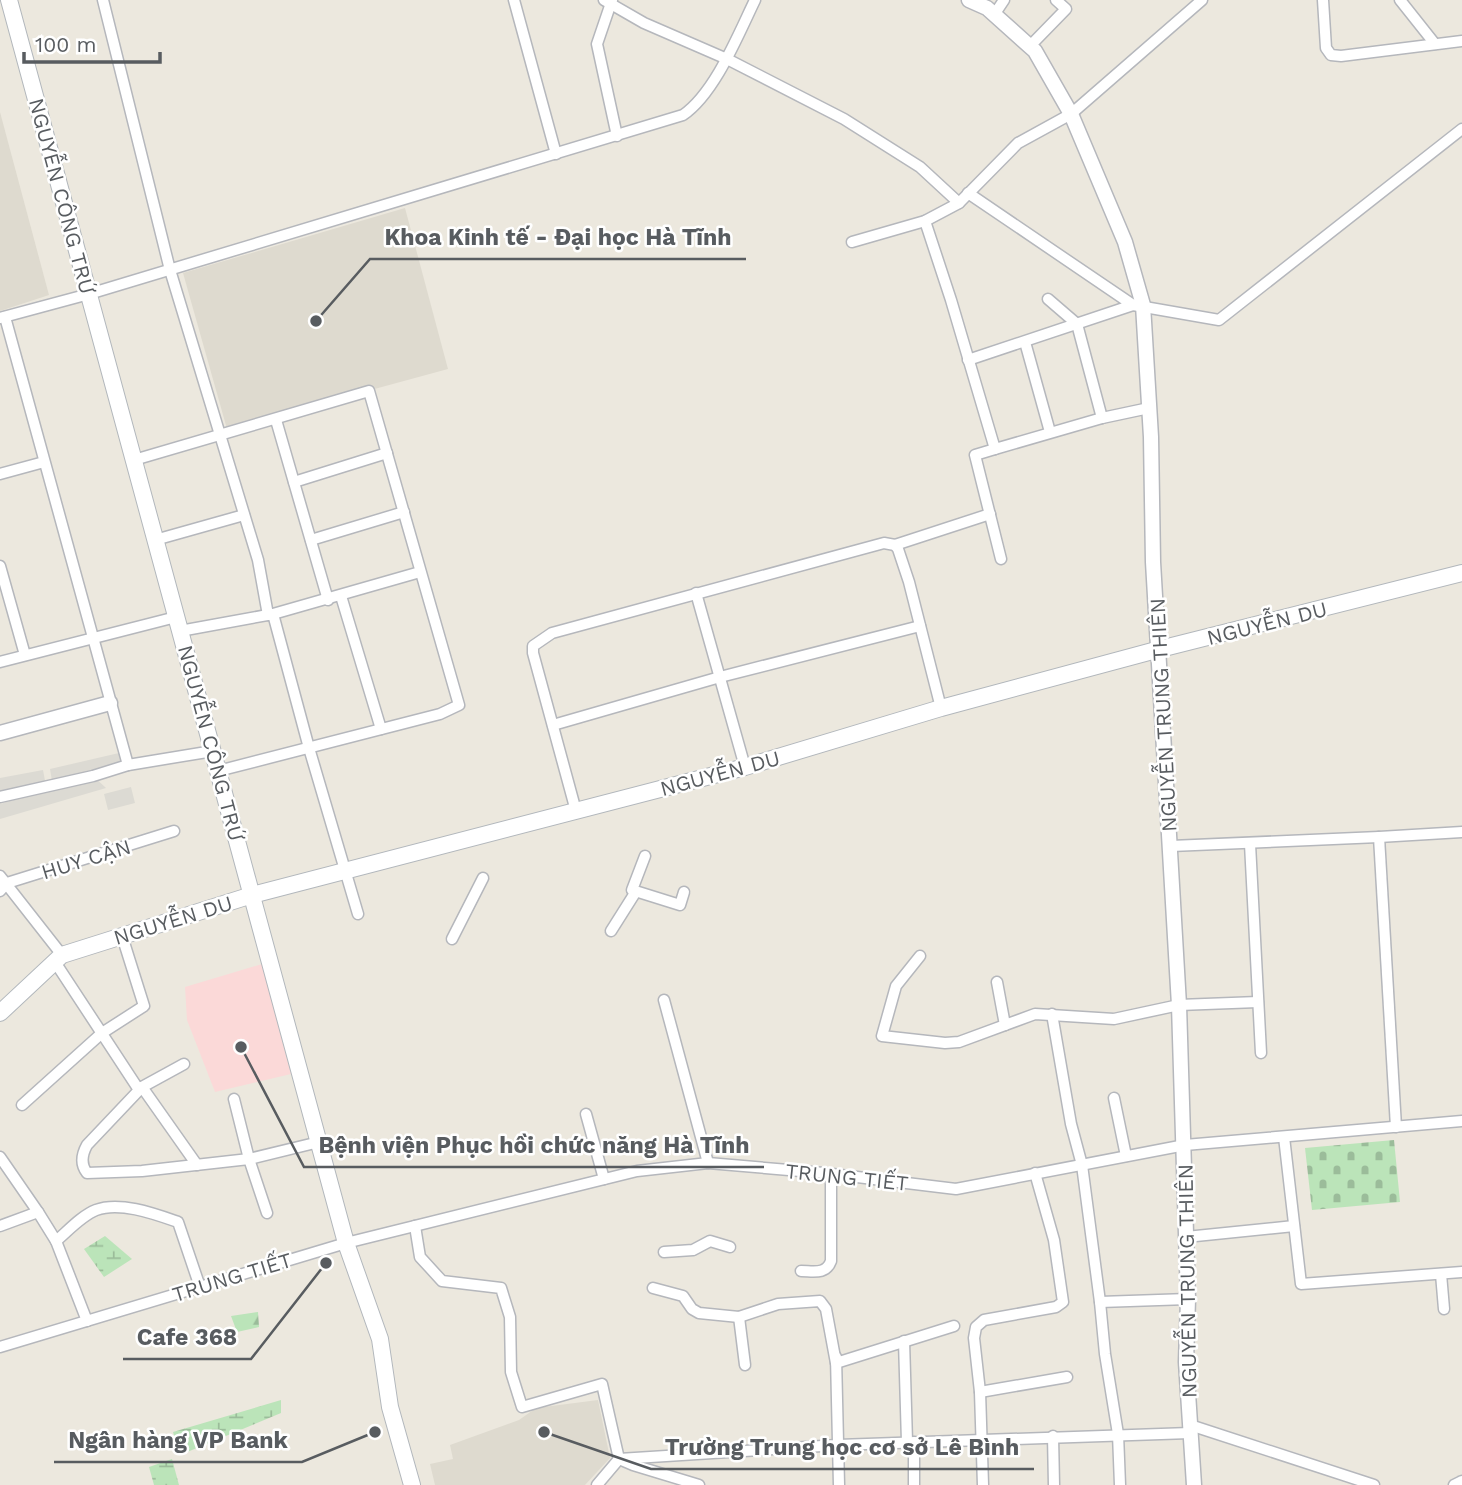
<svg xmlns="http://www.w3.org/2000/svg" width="1462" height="1485" font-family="'Work Sans',sans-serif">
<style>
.industrial{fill:#dcdad3}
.education{fill:#dedacf}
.medical{fill:#fbd9d8}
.forest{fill:url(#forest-firs)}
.wetland{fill:url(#wetland-marsh)}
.cemetery{fill:url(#cemetery-stones)}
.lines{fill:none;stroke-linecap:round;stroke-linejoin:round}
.minor-casing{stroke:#b5b7bc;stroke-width:13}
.tertiary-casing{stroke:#b5b7bc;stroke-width:17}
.secondary-casing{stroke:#b2b7bc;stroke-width:18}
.minor{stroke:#fff;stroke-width:10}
.tertiary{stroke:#fff;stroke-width:14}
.secondary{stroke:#fff;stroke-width:16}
.labels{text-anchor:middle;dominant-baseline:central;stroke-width:5;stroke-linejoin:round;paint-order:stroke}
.street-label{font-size:21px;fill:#585c60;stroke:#fff}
.leader{fill:none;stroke:#585c60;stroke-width:2.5}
.callout-dot{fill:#585c60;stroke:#fff;stroke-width:2.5}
.callout-label{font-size:23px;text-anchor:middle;font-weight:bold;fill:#585c60;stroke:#fff;stroke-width:5;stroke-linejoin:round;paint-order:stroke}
</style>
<defs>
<pattern id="forest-firs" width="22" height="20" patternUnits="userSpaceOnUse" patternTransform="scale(1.75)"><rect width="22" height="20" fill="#bbe4b9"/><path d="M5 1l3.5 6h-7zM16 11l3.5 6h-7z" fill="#9bbc9a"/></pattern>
<pattern id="wetland-marsh" width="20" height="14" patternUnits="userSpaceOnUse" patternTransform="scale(1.75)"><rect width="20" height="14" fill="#bbe4b9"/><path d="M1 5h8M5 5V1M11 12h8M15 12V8" fill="none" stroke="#9bbc9a"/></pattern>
<pattern id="cemetery-stones" width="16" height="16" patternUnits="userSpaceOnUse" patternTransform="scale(1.75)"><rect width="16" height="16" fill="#bbe4b9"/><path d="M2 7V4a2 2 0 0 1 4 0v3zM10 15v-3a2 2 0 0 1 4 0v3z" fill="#9bbc9a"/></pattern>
</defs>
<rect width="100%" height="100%" fill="#ece8de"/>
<g class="industrial">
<path d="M 119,753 L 122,765 L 52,781 L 50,769 Z"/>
<path d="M 43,770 L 46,786 L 0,794 L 0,778 Z"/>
<path d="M 93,776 L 106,788 L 0,819 L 0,804 Z"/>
<path d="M 131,787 L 135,803 L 108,810 L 104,794 Z"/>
</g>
<g class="education">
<path d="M 0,112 L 49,295 L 0,311 Z"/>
<path d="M 405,208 L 448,369 L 227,429 L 183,273 Z"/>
<path d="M 598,1400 L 610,1458 L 585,1485 L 435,1485 L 430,1464 L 453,1459 L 450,1445 L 519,1420 L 536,1408 Z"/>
</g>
<path class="medical" d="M 262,964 L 291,1074 L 215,1092 L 187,1020 L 185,987 Z"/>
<path class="forest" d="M 258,1312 L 259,1327 L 237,1332 L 231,1316 Z"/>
<g class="wetland">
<path d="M 105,1236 L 132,1259 L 104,1277 L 84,1249 Z"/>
<path d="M 281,1400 L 281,1413 L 180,1455 L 173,1432 Z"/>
<path d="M 172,1459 L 179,1485 L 154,1485 L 149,1467 Z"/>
</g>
<path class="cemetery" d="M 1394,1140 L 1400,1202 L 1312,1210 L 1305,1148 Z"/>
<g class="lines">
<defs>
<g id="minor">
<path d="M 103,0 L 170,270 L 258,560 L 268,615"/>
<path d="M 514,0 L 556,154"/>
<path d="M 604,0 L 644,23 L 727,59 L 844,119 L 920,167 L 959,203 L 1018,143 L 1071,114 L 1202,0"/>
<path d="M 612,0 L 597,44 L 617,136"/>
<path d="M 1323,0 L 1326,48 L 1331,55 L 1341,56 L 1462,41"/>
<path d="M 1400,0 L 1435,44"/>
<path d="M 994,15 L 1004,0"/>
<path d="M 1030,46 L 1066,9 L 1056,0"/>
<path d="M 925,221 L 951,300 L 995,449 L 1102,418 L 1149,408"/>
<path d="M 852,242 L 925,221 L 959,203"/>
<path d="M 1048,299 L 1077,324 L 1102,418"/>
<path d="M 1133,305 L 1219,320 L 1462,129"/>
<path d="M 5,317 L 128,765"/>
<path d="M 0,318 L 89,294 L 683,115 C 715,93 738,35 755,0"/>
<path d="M 1025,342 L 1050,432"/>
<path d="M 968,360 L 1133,305 L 968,193"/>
<path d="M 276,420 L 328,600"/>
<path d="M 995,449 L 975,455 L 1001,559"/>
<path d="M 134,460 L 369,391 L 459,705 L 440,714 L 218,771"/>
<path d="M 0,474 L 44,462"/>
<path d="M 294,482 L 387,453"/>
<path d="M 155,540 L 244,515"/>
<path d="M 311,540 L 404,512"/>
<path d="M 895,545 L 898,549 L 909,582 L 941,708"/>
<path d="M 0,566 L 25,655"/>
<path d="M 696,593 L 745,767"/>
<path d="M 341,596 L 381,729"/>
<path d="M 273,614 L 309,748 L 358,914"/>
<path d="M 180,631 L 273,614 L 420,572"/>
<path d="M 0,662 L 176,617"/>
<path d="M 553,725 L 720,677 L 920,626"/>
<path d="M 0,797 L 93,776 L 128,765 L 213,751"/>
<path d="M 576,811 L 533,653 L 533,646 L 552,633 L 884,543 L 895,545 L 990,514"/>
<path d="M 1379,837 L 1396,1127"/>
<path d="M 1250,844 L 1261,1053"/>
<path d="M 1171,846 L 1379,837 L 1462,832"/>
<path d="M 645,856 L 632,890 L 680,905 L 684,892"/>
<path d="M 0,876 L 62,955"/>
<path d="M 0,891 L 7,883 L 174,831"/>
<path d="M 611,931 L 635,893"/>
<path d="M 452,939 L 483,878"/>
<path d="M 920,956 L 896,986 L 882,1036 L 945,1043 L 959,1042 L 1035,1014 L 1114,1019 L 1179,1005 L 1258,1002"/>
<path d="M 55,962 L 139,1090"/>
<path d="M 997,982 L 1005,1025"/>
<path d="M 664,1000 L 708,1163"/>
<path d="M 1052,1014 L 1071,1124 L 1082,1165 L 1100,1302 L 1105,1354 L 1118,1434 L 1120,1485"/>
<path d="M 184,1064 L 142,1087 L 87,1145 C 82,1154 80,1164 87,1173 L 142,1171 L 249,1159 L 319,1142"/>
<path d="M 142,1087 L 197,1165"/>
<path d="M 1114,1098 L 1126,1156"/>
<path d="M 234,1099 L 249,1159 L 267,1213"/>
<path d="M 22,1105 L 102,1033 L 144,1006 L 122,936"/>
<path d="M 586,1114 L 604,1179"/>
<path d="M 1284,1137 L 1301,1284 L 1462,1272"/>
<path d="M 0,1157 L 38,1212 L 0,1226"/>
<path d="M 38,1212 L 56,1241"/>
<path d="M 415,1226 L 420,1257 L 442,1281 L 501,1288 L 510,1317 L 511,1372 L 522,1407 L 602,1384 L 619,1459 L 633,1465 L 699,1485"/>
<path d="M 1186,1237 L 1294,1226"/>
<path d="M 664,1252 L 693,1250 L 710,1241 L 730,1247"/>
<path d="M 801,1271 C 813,1271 826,1275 831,1261 L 831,1175"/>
<path d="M 1441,1274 L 1444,1309"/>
<path d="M 653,1288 L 683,1296 L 692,1309 L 699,1313 L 739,1317 L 778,1304 L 820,1301 L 826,1309 L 836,1363 L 954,1326"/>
<path d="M 1100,1302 L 1188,1299"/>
<path d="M 739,1317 L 745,1365"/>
<path d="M 87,1321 L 56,1241 C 68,1231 81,1216 96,1210 C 120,1201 155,1214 178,1222 L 200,1287"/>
<path d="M 904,1341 L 907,1442"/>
<path d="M 0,1347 L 346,1243 L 637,1171 L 708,1163 L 824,1173 L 956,1189 L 1185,1145 L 1462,1121"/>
<path d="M 836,1357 L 839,1485"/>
<path d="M 980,1392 L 1067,1377"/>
<path d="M 1190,1425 L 1374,1485"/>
<path d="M 1053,1436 L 1054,1485"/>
<path d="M 914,1442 L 914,1485"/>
<path d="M 597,1485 L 619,1459 L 838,1445 L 1190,1433"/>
<path d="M 983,1485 L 980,1392 L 974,1338 L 976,1327 L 984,1320 L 1056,1307 L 1063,1302 L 1054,1240 L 1035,1173"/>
<path d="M 1454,1485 L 1462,1481"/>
</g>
<g id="tertiary">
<path d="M 969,0 L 987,8 L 1035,51 L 1071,114 L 1125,242 L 1143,305 L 1151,437 L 1153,562 L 1179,1005 L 1188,1299 L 1186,1362 L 1194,1485"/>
<path d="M 0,733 L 110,703"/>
</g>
<g id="secondary">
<path d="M 9,0 L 346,1243 L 380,1339 L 390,1407 L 412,1485"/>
<path d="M 0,1013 L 62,955 L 252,895 L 745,767 L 941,708 L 1160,649 L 1462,573"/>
</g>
</defs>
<use href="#minor" class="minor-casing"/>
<use href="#tertiary" class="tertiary-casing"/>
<use href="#secondary" class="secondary-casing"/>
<use href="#minor" class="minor"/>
<use href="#tertiary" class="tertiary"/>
<use href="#secondary" class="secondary"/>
</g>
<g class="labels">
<g class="street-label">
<text transform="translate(62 196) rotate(75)">NGUYỄN CÔNG TRỨ</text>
<text transform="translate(1267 623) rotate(-14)">NGUYỄN DU</text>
<text transform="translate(1163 715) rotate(-93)">NGUYỄN TRUNG THIÊN</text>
<text transform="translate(211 743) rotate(75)">NGUYỄN CÔNG TRỨ</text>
<text transform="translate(720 773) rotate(-15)">NGUYỄN DU</text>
<text transform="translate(86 859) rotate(-17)">HUY CẬN</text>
<text transform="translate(173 920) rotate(-17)">NGUYỄN DU</text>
<text transform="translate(847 1177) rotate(6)">TRUNG TIẾT</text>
<text transform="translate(232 1277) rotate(-17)">TRUNG TIẾT</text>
<text transform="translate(1187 1281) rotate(-91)">NGUYỄN TRUNG THIÊN</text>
</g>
</g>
<path class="leader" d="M316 321L370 259H746M241 1047L304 1167H764M326 1263L251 1359H123M375 1432L302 1462H54M544 1432L651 1469H1034"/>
<g class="callout-dot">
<circle cx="316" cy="321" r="7"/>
<circle cx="241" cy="1047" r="7"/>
<circle cx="326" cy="1263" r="7"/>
<circle cx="375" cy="1432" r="7"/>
<circle cx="544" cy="1432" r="7"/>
</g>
<g class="callout-label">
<text x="558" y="245">Khoa Kinh tế - Đại học Hà Tĩnh</text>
<text x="534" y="1153">Bệnh viện Phục hồi chức năng Hà Tĩnh</text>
<text x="187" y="1345">Cafe 368</text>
<text x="178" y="1448">Ngân hàng VP Bank</text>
<text x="842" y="1455">Trường Trung học cơ sở Lê Bình</text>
</g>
<path d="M24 52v10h136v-10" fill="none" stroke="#585c60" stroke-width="3.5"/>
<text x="35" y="52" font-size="21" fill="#585c60" stroke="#ffffff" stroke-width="5" paint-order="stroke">100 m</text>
</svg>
